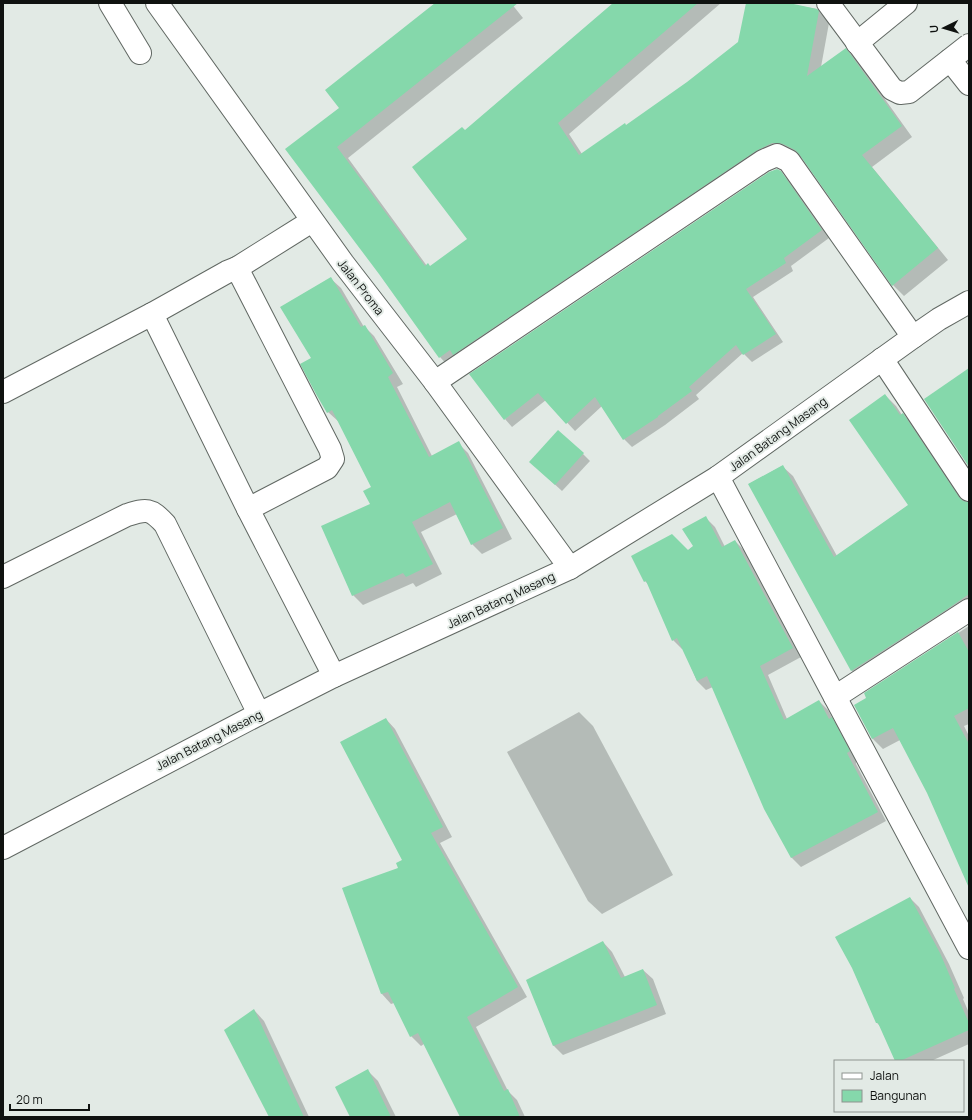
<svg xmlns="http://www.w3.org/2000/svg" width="972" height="1120" font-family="Manrope,sans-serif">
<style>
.shadow{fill:#0003}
.building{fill:#85d8ab}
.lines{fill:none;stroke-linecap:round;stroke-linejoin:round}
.minor-casing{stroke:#616863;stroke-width:24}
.minor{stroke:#fff;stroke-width:22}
.labels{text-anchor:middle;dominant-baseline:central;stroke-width:4;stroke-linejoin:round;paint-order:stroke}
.street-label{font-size:12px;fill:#0f1210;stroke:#e2eae5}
</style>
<rect width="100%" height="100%" fill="#e2eae5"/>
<g class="shadow">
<path d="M 436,3 L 511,3 L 523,18 L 348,158 L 427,266 L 431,267 L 468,239 L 465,131 L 614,3 L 721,3 L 569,134 L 582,154 L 627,126 L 688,83 L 739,42 L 747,3 L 783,3 L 817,9 L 829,23 L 821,67 L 846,49 L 857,60 L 912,137 L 872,167 L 948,260 L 904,296 L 893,285 L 804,159 L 794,154 L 450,368 L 440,357 L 380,273 L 287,149 L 340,108 Z"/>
<path d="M 780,172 L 788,180 L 829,238 L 791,266 L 793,271 L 753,297 L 783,342 L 752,362 L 743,353 L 696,395 L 699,399 L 665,425 L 632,447 L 624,439 L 602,406 L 575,431 L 546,400 L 512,427 L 505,419 Z"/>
<path d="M 330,278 L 341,288 L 364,327 L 364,326 L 374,336 L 403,384 L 397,387 L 432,456 L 458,443 L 468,453 L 512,539 L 482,554 L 472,544 L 457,514 L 421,532 L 442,574 L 416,587 L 413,583 L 363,605 L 353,595 L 371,505 L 373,488 L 339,422 L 328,412 L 312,358 Z"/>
<path d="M 885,395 L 896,406 L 902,415 L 903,414 L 913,425 L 965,503 L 969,503 L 969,612 L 862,681 L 852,671 L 749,484 L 782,466 L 793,476 L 837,556 L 909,505 Z"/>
<path d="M 583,454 L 590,461 L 562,491 L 538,469 Z"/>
<path d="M 706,518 L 715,527 L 725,547 L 735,541 L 744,550 L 801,657 L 768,675 L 787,719 L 819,701 L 828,710 L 834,721 L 840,728 L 858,761 L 856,762 L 856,764 L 886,821 L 801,867 L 792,858 L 765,809 L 713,687 L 706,690 L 697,681 L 683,648 L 682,649 L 673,640 L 648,584 L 645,581 L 694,546 Z"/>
<path d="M 969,626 L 969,724 L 964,726 L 969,736 L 969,885 L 928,792 L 900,740 L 883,749 L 873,739 L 855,706 L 868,699 L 865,694 Z"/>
<path d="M 579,712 L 593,726 L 673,875 L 602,914 L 588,901 L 507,752 Z"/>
<path d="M 386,719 L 395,729 L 452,837 L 440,843 L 527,997 L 476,1027 L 508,1091 L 517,1100 L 525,1117 L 461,1117 L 424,1044 L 421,1046 L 411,1036 L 394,1003 L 391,1004 L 382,994 L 344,889 L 400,868 L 403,860 Z"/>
<path d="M 910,898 L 919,907 L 949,964 L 964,998 L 963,999 L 969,1013 L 969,1044 L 931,1061 L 896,1061 L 881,1027 L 877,1023 Z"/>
<path d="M 603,942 L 612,952 L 625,977 L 643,970 L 653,979 L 666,1014 L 563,1055 L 554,1046 L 528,980 Z"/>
<path d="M 254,1010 L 264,1021 L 309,1117 L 270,1117 Z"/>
<path d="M 367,1070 L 378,1081 L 396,1117 L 351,1117 Z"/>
</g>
<g class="building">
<path d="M 435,3 L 518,3 L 337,147 L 425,266 L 428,263 L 430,266 L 467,239 L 412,167 L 462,127 L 465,130 L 613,3 L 698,3 L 558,123 L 579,155 L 625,123 L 626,125 L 687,82 L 738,42 L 746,3 L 789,3 L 817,9 L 819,11 L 807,76 L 846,48 L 902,126 L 862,155 L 938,248 L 892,286 L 799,154 L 795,150 L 783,144 L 778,143 L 772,143 L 756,151 L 453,355 L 450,350 L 439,358 L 379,274 L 285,149 L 339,108 L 325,90 Z"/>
<path d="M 777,169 L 781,171 L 822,230 L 784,258 L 786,263 L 746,289 L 776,334 L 743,355 L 736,345 L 689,387 L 692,391 L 658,416 L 658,417 L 623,440 L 595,397 L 566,424 L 538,393 L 504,420 L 469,374 L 769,172 Z"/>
<path d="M 331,277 L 361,327 L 365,325 L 393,373 L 388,377 L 429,457 L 459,441 L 503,528 L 471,545 L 450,502 L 412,522 L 433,564 L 406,577 L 403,573 L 352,596 L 321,526 L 370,504 L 363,491 L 371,487 L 332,410 L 327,413 L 316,394 L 300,364 L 311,358 L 280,307 Z"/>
<path d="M 969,368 L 969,467 L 924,399 Z"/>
<path d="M 885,394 L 900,415 L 903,413 L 959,497 L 963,501 L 969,502 L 969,594 L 946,610 L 851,671 L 748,484 L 783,465 L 834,557 L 908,505 L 849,420 Z"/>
<path d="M 558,430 L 584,453 L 555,485 L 529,462 Z"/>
<path d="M 706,516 L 722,547 L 735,540 L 793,648 L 760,666 L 784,720 L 819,700 L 829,719 L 832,717 L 850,751 L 847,753 L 848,755 L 878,812 L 791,858 L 764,809 L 707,676 L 697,681 L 677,638 L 672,641 L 646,581 L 644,582 L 631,556 L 672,534 L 688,550 L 693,546 L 682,529 Z"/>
<path d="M 958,632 L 969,652 L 969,708 L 954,716 L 969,744 L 969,888 L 927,793 L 893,728 L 872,739 L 854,705 L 866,698 L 864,693 Z"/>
<path d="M 386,718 L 443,827 L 431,833 L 518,987 L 467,1017 L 504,1091 L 508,1089 L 520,1117 L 460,1117 L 418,1033 L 410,1037 L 388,992 L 381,994 L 342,888 L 398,868 L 396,863 L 402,860 L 340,742 Z"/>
<path d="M 910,897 L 940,953 L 955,988 L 954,989 L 969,1023 L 969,1030 L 900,1061 L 895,1061 L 878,1023 L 876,1023 L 852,968 L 835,937 Z"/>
<path d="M 603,941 L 621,978 L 643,969 L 657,1005 L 553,1046 L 526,980 Z"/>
<path d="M 254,1009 L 304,1117 L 269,1117 L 224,1030 Z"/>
<path d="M 368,1069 L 391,1117 L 350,1117 L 335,1087 Z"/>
</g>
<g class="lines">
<defs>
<g id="minor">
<path d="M 110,3 L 140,53"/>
<path d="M 157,3 L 343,263 L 435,382 L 570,568"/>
<path d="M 828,3 L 892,89 L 900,93 L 909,92 L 969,45"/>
<path d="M 857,43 L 906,3"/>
<path d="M 950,60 L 969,84"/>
<path d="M 237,268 L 312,221"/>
<path d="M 152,314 L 248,509 L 334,676"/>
<path d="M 882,359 L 969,490"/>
<path d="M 435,382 L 763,161 L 777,155 L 789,161 L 913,337"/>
<path d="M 3,392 L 152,314 L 227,272 L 237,268 L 330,449 L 333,459 L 327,468 L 248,509"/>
<path d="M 718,477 L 835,697 L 969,948"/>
<path d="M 3,577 L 127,515 C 147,509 150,508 165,524 L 259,714"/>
<path d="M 835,697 L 969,610"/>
<path d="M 3,848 L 259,714 L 334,676 L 570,568 L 718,477 L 913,337 L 939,319 L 969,302"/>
</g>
</defs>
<use href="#minor" class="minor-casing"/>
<use href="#minor" class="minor"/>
</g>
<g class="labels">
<g class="street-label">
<text transform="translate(361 287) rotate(52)">Jalan Proma</text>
<text transform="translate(778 434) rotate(-36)">Jalan Batang Masang</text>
<text transform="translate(501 600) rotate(-25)">Jalan Batang Masang</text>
<text transform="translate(209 740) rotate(-27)">Jalan Batang Masang</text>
</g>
</g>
<rect width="972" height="1120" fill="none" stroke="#0f1210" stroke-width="8"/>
<rect x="834" y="1060" width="130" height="52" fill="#e2eae5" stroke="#8e9490"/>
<rect x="842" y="1073" width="20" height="6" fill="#ffffff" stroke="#8e9490"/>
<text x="870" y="1080" font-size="12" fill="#0f1210">Jalan</text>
<rect x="842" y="1090" width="20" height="12" fill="#85d8ab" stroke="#8e9490"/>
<text x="870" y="1100" font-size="12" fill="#0f1210">Bangunan</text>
<g transform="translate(944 28) rotate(265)" stroke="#e2eae5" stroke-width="3" paint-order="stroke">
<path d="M0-3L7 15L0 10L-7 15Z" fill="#0f1210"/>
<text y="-6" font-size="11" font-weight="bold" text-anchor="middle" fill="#0f1210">U</text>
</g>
<path d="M10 1104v6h79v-6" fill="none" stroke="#0f1210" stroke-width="2"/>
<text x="16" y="1104" font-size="12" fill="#0f1210" stroke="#e2eae5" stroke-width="3" paint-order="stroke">20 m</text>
</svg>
